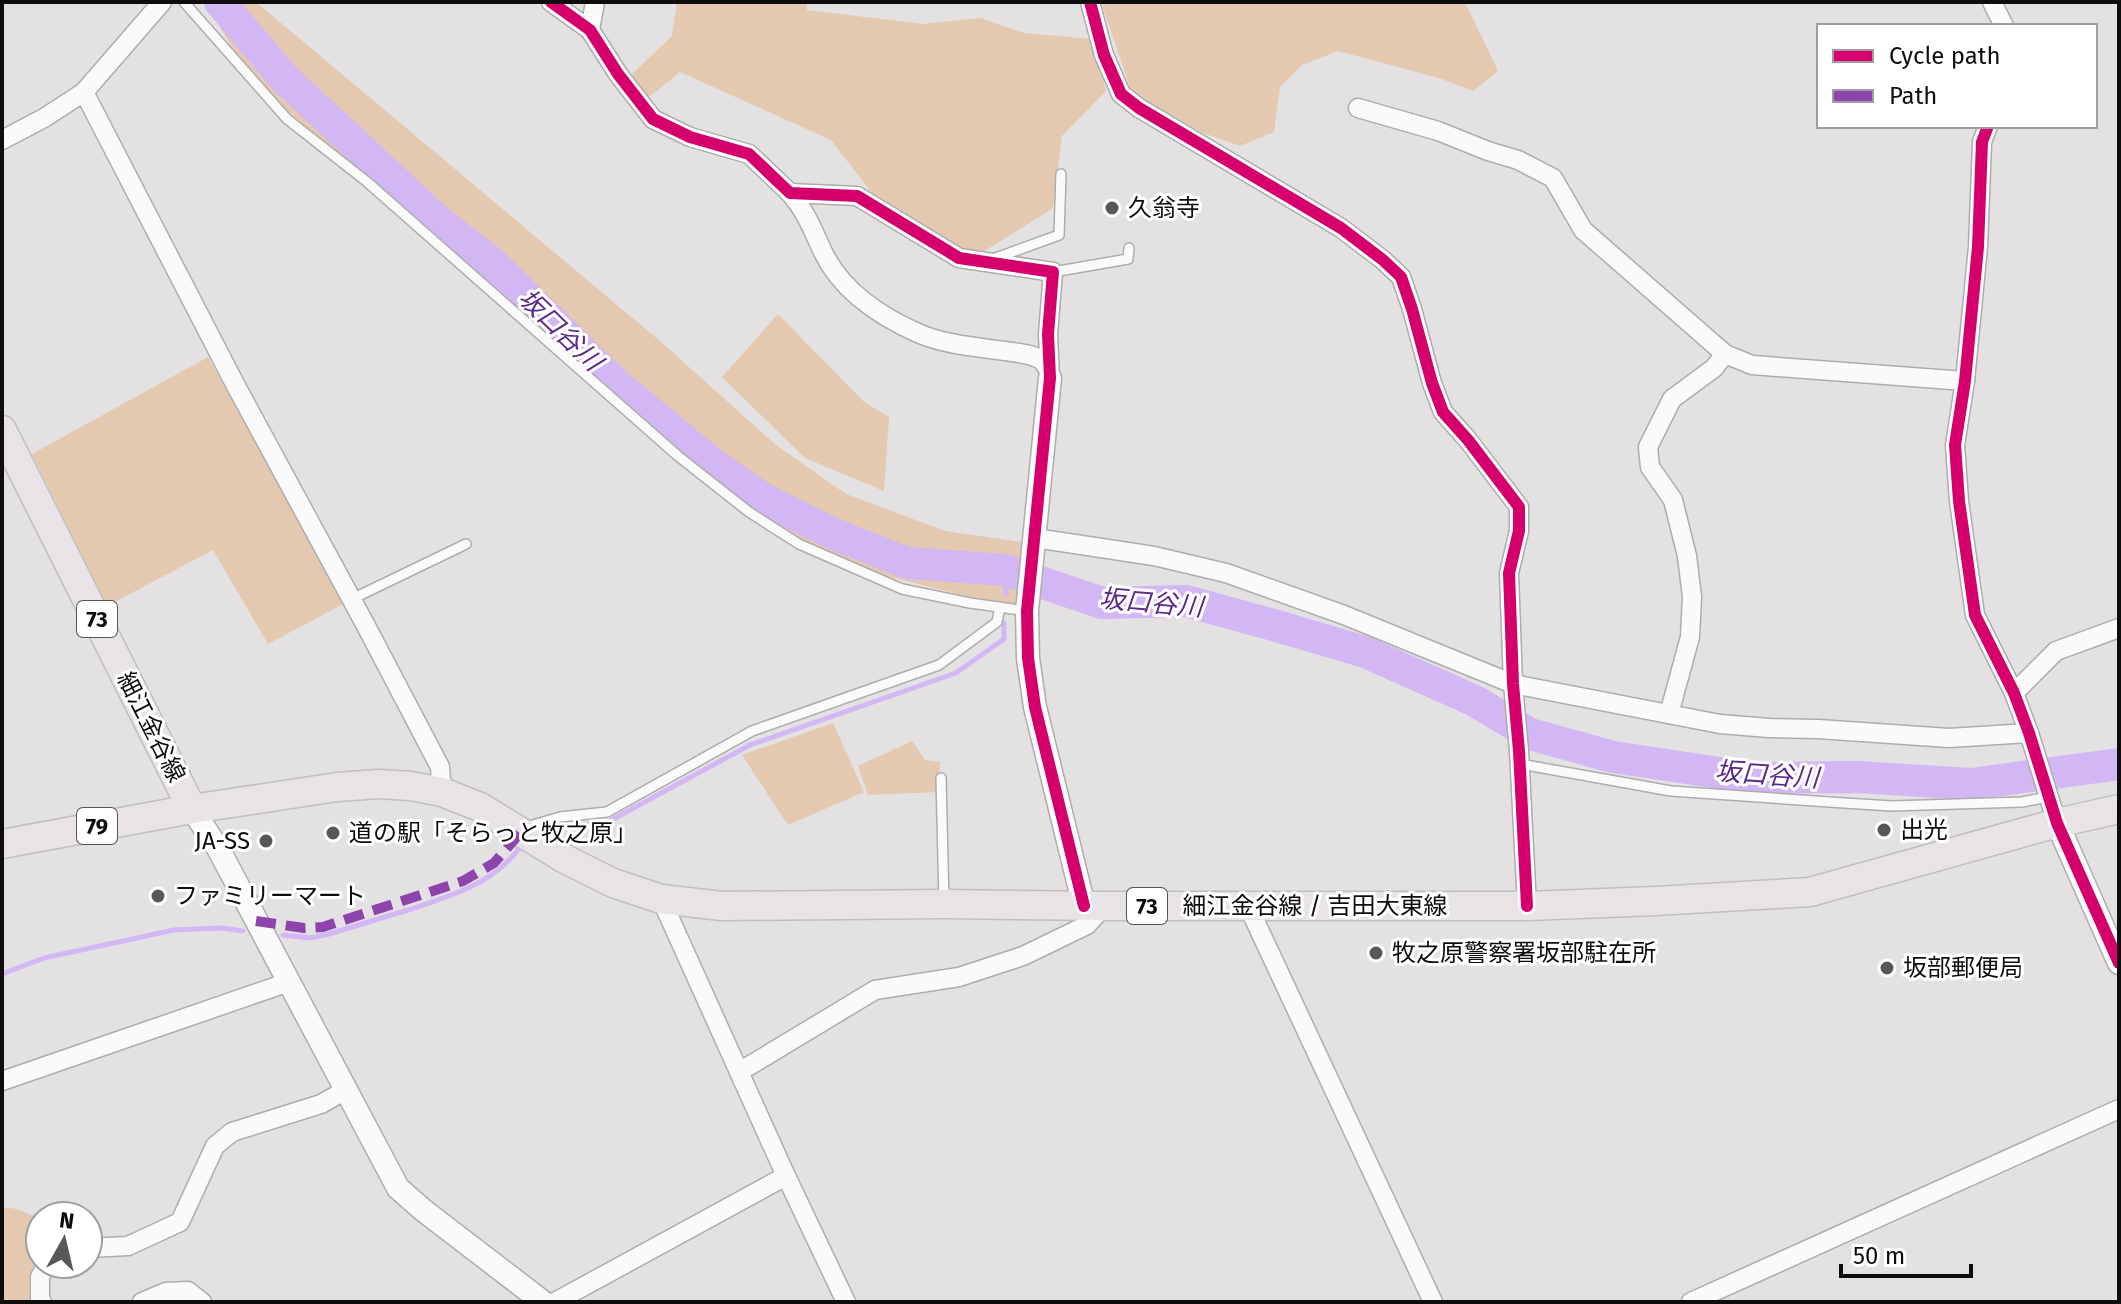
<svg xmlns="http://www.w3.org/2000/svg" width="2121" height="1304" font-family="'Fira Sans','Noto Sans JP',sans-serif">
<style>
.green{fill:#e4c8af}
.lines{fill:none;stroke-linecap:round;stroke-linejoin:round}
.stream{stroke:#d2b7f4;stroke-width:5}
.river{stroke:#d2b7f4;stroke-width:32}
.service-casing{stroke:#aeacad;stroke-width:12}
.minor-casing{stroke:#aeacad;stroke-width:21}
.tertiary-casing{stroke:#aeacad;stroke-width:25}
.primary-casing{stroke:#c0bfc0;stroke-width:31}
.service{stroke:#fbfafb;stroke-width:9}
.minor{stroke:#fbfafb;stroke-width:18}
.tertiary{stroke:#fbfafb;stroke-width:22}
.primary{stroke:#e8e3e7;stroke-width:28}
.quiet{stroke:#8e44ad;stroke-width:10;stroke-dasharray:20 10;stroke-linecap:butt}
.cycleway-casing{stroke:#fff;stroke-width:17}
.cycleway{stroke:#d6006c;stroke-width:12}
.poi-dot{fill:#595758;stroke:#fff;stroke-width:3}
.labels{text-anchor:middle;dominant-baseline:central;stroke-width:6;stroke-linejoin:round;paint-order:stroke}
.shield{fill:#fff;stroke:#565556;stroke-width:2}
.shield-label{font-size:22px;font-weight:bold;fill:#0e0c0d}
.poi-label{font-size:24px;fill:#0e0c0d;stroke:#fff;text-anchor:start}
.street-label{font-size:24px;fill:#0e0c0d;stroke:#fff}
.water-label{font-size:26px;font-style:italic;fill:#5b298c;stroke:#fff}
</style>
<rect width="100%" height="100%" fill="#e3e1e2"/>
<g class="green">
<path d="M 206,2 L 256,2 L 661,342 L 776,445 L 846,494 L 945,531 L 1022,542 L 1019,609 L 818,559 L 785,531 L 706,478 L 394,200 L 271,97 L 240,62 Z"/>
<path d="M 677,2 L 807,2 L 807,10 L 923,24 L 980,18 L 1024,33 L 1091,39 L 1106,91 L 1062,136 L 1053,208 L 970,260 L 879,202 L 831,140 L 680,72 L 644,101 L 629,77 L 672,36 Z"/>
<path d="M 1101,2 L 1465,2 L 1498,71 L 1473,91 L 1439,78 L 1338,51 L 1302,65 L 1280,87 L 1274,132 L 1240,146 L 1203,133 L 1132,93 Z"/>
<path d="M 778,314 L 864,402 L 889,417 L 884,491 L 805,458 L 722,377 Z"/>
<path d="M 208,357 L 347,602 L 268,644 L 213,550 L 107,606 L 32,454 Z"/>
<path d="M 833,723 L 864,792 L 788,825 L 742,755 Z"/>
<path d="M 912,741 L 925,760 L 940,762 L 938,792 L 868,795 L 858,766 Z"/>
<path d="M 2,1207 L 17,1209 L 40,1219 L 40,1260 L 32,1268 L 30,1302 L 2,1302 Z"/>
</g>
<g class="lines">
<g class="stream">
<path d="M 1005,570 L 1006,594"/>
<path d="M 555,826 L 606,823 L 750,745 L 956,673 L 1004,639 L 1004,623"/>
<path d="M 283,935 L 310,938 L 329,934 C 356,926 382,918 408,910 C 450,896 494,884 521,846"/>
<path d="M 2,974 L 44,958 L 174,930 L 222,928 L 243,931"/>
</g>
<path class="river" d="M 220,2 L 284,78 L 436,219 L 492,263 L 615,383 L 714,465 L 762,498 L 834,534 L 907,563 L 1005,570 L 1102,603 L 1186,601 L 1277,626 L 1365,652 L 1475,701 L 1530,734 L 1613,757 L 1754,778 L 1857,777 L 1971,784 L 2119,764"/>
<defs>
<g id="service">
<path d="M 184,2 L 287,119 L 366,181 L 678,456 L 749,512 L 799,544 L 902,589 L 970,603 L 1027,611"/>
<path d="M 993,259 L 1059,235 L 1061,174"/>
<path d="M 1053,272 L 1128,259 L 1129,248"/>
<path d="M 352,599 L 466,544"/>
<path d="M 1520,764 L 1671,791 L 1844,803 L 1892,806 L 2022,802 L 2048,797"/>
<path d="M 941,778 L 944,902"/>
<path d="M 525,830 L 533,825 L 560,817 L 607,812 L 752,731 L 939,665 L 997,622 L 1000,607"/>
</g>
<g id="minor">
<path d="M 551,2 L 590,30 L 618,74 L 653,119 L 690,137 L 749,154 L 790,193 L 857,196 L 959,258 L 1053,272 L 1048,334 L 1050,378"/>
<path d="M 1090,2 L 1104,55 L 1121,94 L 1139,108 L 1341,228 L 1383,260 L 1401,277 L 1412,309 L 1432,383 L 1443,412 L 1468,440 L 1519,507 L 1519,531 L 1509,573 L 1513,684 L 1519,751 L 1527,906"/>
<path d="M 1992,2 L 2004,26"/>
<path d="M 590,30 L 595,2"/>
<path d="M 84,92 L 236,386 L 365,624 L 440,767 L 442,792"/>
<path d="M 1358,108 L 1438,131 L 1488,151 L 1518,160 L 1553,178 L 1583,230 L 1725,354 L 1752,365 L 1965,381"/>
<path d="M 1988,126 L 1982,142 L 1978,247 L 1965,381 L 1955,445 L 1959,501 L 1975,615 L 2014,693 L 2029,733 L 2057,823"/>
<path d="M 2,140 L 44,118 L 84,92 L 162,2"/>
<path d="M 790,193 C 806,211 813,231 823,252 C 842,292 881,317 920,334 C 947,345 977,347 1005,351 C 1016,353 1031,353 1041,360 C 1046,364 1048,369 1050,375"/>
<path d="M 1035,538 L 1154,556 L 1226,573 L 1344,615 L 1513,684 L 1720,724 L 1769,728 L 1818,729 L 1949,738 L 2029,733"/>
<path d="M 2014,693 L 2056,651 L 2119,628"/>
<path d="M 1669,714 L 1690,637 L 1692,597 L 1687,556 L 1673,500 L 1650,467 L 1648,447 L 1672,399 L 1714,368 L 1725,354"/>
<path d="M 661,899 L 786,1176 L 846,1302"/>
<path d="M 1248,906 L 1433,1302"/>
<path d="M 739,1072 L 875,990 L 959,977 L 1023,956 L 1087,925 L 1104,906"/>
<path d="M 2,1081 L 289,982"/>
<path d="M 88,1248 L 128,1246 L 180,1222 L 215,1146 L 232,1132 L 321,1104 L 346,1090"/>
<path d="M 42,1302 L 40,1299 L 40,1277 L 47,1264"/>
<path d="M 142,1302 L 166,1292 L 188,1291 L 202,1302"/>
<path d="M 555,1302 L 786,1176"/>
<path d="M 1691,1302 L 2119,1109"/>
</g>
<g id="tertiary">
<path d="M 1050,378 L 1027,611 L 1028,658 L 1035,707 L 1084,906"/>
<path d="M 192,809 L 219,850 L 398,1188 L 423,1210 L 543,1302"/>
<path d="M 2057,823 L 2119,963"/>
</g>
<g id="primary">
<path d="M 2,430 L 192,809"/>
<path d="M 2,844 L 192,809 L 337,787 L 379,784 L 411,786 L 442,792 L 480,807 L 565,859 L 613,883 L 661,899 L 722,906 L 944,904 L 1104,906 L 1527,906 L 1656,901 L 1810,892 L 2057,823 L 2119,809"/>
</g>
</defs>
<use href="#service" class="service-casing"/>
<use href="#minor" class="minor-casing"/>
<use href="#tertiary" class="tertiary-casing"/>
<use href="#primary" class="primary-casing"/>
<use href="#service" class="service"/>
<use href="#minor" class="minor"/>
<use href="#tertiary" class="tertiary"/>
<use href="#primary" class="primary"/>
<path class="quiet" d="M 256,921 L 304,928 L 323,927 L 463,881 L 494,863 L 521,832"/>
<defs>
<g id="cycleway">
<path d="M 551,2 L 590,30 L 618,74 L 653,119 L 690,137 L 749,154 L 790,193 L 857,196 L 959,258 L 1053,272 L 1048,334 L 1050,378 L 1027,611 L 1028,658 L 1035,707 L 1084,906"/>
<path d="M 1090,2 L 1104,55 L 1121,94 L 1139,108 L 1341,228 L 1383,260 L 1401,277 L 1412,309 L 1432,383 L 1443,412 L 1468,440 L 1519,507 L 1519,531 L 1509,573 L 1513,684 L 1519,751 L 1527,906"/>
<path d="M 1988,126 L 1982,142 L 1978,247 L 1965,381 L 1955,445 L 1959,501 L 1975,615 L 2014,693 L 2029,733 L 2057,823 L 2119,963"/>
</g>
</defs>
<use href="#cycleway" class="cycleway-casing"/>
<use href="#cycleway" class="cycleway"/>
</g>
<g class="poi-dot">
<circle cx="1112" cy="208" r="8"/>
<circle cx="1884" cy="830" r="8"/>
<circle cx="333" cy="833" r="8"/>
<circle cx="266" cy="841" r="8"/>
<circle cx="158" cy="896" r="8"/>
<circle cx="1376" cy="953" r="8"/>
<circle cx="1887" cy="968" r="8"/>
</g>
<g class="labels">
<g class="shield">
<rect x="77" y="601" width="40" height="36" rx="6"/>
<rect x="77" y="808" width="40" height="36" rx="6"/>
<rect x="1127" y="888" width="40" height="36" rx="6"/>
</g>
<g class="shield-label">
<text x="97" y="619">73</text>
<text x="97" y="826">79</text>
<text x="1147" y="906">73</text>
</g>
<g class="poi-label">
<text x="1128" y="208">久翁寺</text>
<text x="1900" y="830">出光</text>
<text x="349" y="833">道の駅「そらっと牧之原」</text>
<text x="250" y="841" text-anchor="end">JA-SS</text>
<text x="174" y="896">ファミリーマート</text>
<text x="1392" y="953">牧之原警察署坂部駐在所</text>
<text x="1903" y="968">坂部郵便局</text>
</g>
<g class="street-label">
<text transform="translate(151 727) rotate(63)">細江金谷線</text>
<text x="1315" y="906">細江金谷線 / 吉田大東線</text>
</g>
<g class="water-label">
<text transform="translate(560 330) rotate(44)">坂口谷川</text>
<text transform="translate(1151 603) rotate(5)">坂口谷川</text>
<text transform="translate(1767 775) rotate(4)">坂口谷川</text>
</g>
</g>
<rect width="2121" height="1304" fill="none" stroke="#0e0c0d" stroke-width="8"/>
<rect x="1817" y="24" width="280" height="104" fill="#ffffff" stroke="#9f9e9e" stroke-width="2"/>
<rect x="1833" y="50" width="40" height="12" fill="#d6006c" stroke="#9f9e9e" stroke-width="2"/>
<text x="1889" y="64" font-size="24" fill="#0e0c0d">Cycle path</text>
<rect x="1833" y="90" width="40" height="12" fill="#8e44ad" stroke="#9f9e9e" stroke-width="2"/>
<text x="1889" y="104" font-size="24" fill="#0e0c0d">Path</text>
<g transform="translate(64 1240) rotate(8)"><circle r="38" fill="#ffffff" stroke="#9f9e9e" stroke-width="2"/>
<path d="M0-6L14 30L0 20L-14 30Z" fill="#595758"/>
<text y="-12" font-size="22" font-weight="bold" text-anchor="middle" fill="#0e0c0d">N</text>
</g>
<path d="M1841 1264v12h130v-12" fill="none" stroke="#0e0c0d" stroke-width="4"/>
<text x="1853" y="1264" font-size="24" fill="#0e0c0d" stroke="#ffffff" stroke-width="6" paint-order="stroke">50 m</text>
</svg>
